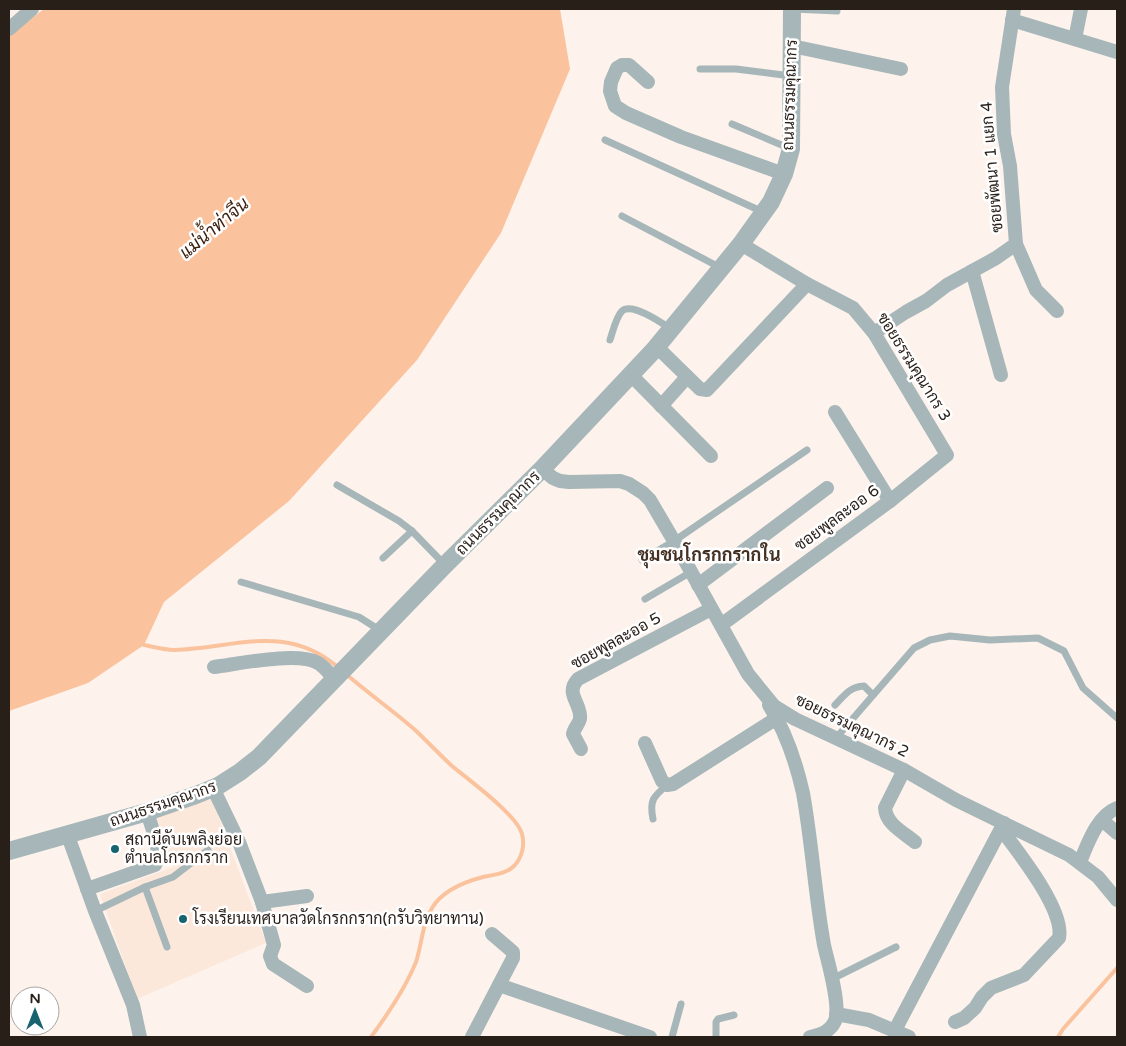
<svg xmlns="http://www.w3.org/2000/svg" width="1126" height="1046" font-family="'Varela Round',Sarabun,sans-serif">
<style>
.built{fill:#fce8db}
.water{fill:#fac39e}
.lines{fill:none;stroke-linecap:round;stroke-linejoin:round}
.stream{stroke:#fac39e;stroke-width:4}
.service{stroke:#a7b6b8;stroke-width:7}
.minor{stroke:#a7b6b8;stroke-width:14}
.tertiary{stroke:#a7b6b8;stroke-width:18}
.poi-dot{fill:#17636f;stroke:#fff;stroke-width:2}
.labels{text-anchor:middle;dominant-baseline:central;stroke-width:5;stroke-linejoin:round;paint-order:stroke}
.street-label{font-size:16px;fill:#291f19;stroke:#fff}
.poi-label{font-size:16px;fill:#291f19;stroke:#fff;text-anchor:start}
.water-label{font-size:18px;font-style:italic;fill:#3d210e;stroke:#fff}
.neighbourhood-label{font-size:18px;font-weight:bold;fill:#443023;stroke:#fff}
</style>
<rect width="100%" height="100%" fill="#fdf3ec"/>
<path class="built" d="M 211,797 L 266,943 L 137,999 L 100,894 L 173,867 L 156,816 Z"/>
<path class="water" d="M 44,9 L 560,9 L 570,69 L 501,233 L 417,360 L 289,501 L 164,602 L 144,645 L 88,683 L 9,711 L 9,35 Z"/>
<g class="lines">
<g class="stream">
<path d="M 142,643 L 144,645 C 154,647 165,650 174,650 C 236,648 286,622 339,668"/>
<path d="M 346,674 C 368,693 392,710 414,729 C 427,741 439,754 452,766 C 469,780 517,815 522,834 C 525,845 522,858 514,866 C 506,874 493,875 483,877 C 464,882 442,891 432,908 C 422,924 422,944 416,962 C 405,989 388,1014 371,1037"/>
<path d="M 1058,1037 L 1063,1029 L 1117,968"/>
</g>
<g class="service">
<path d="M 793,9 L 837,11"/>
<path d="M 700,69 L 736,69 L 791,76"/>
<path d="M 732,124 L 791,149"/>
<path d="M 605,140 L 763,212"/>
<path d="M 622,216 L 721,268"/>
<path d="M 610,340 C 613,331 616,317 622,311 C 632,302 662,323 671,329"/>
<path d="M 337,485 L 399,521 L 412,531 L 445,565"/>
<path d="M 383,558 L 412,531"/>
<path d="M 642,560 L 674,541 L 807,450"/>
<path d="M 241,582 L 359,617 L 381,631"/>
<path d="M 645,599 L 691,572"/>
<path d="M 835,705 C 845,695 849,687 864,686 L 873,695"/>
<path d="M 836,738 L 914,648 L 930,640 L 950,636 L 990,640 L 1038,638 L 1064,651 L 1083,688 L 1117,718"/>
<path d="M 653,819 C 649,800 654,796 667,785"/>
<path d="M 145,887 L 167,947"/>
<path d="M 95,911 L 145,887 L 173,877 L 208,850"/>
<path d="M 832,979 L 896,947"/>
<path d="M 672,1037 L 681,1004"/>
<path d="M 716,1037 L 716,1022 L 718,1019 L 734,1015"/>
</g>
<g class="minor">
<path d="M 1012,20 L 1117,52"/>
<path d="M 9,29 L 32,9"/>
<path d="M 1075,39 L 1081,9"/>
<path d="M 792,46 L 901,69"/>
<path d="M 648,82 L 629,65 L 622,65 L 617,68 L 611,82 L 610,91 L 615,106 L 626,113 L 681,137 L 784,174"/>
<path d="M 1016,244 L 1036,290 L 1057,311"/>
<path d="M 972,271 L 1001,375"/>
<path d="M 874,333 L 906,312 L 926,301 L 947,285 L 996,258 L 1016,244 L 1010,166 L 1004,134 L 1002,87 L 1014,9"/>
<path d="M 657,347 L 700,389 L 707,390 L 807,284"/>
<path d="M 631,375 L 711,456"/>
<path d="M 661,406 L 687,377"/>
<path d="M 835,412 L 890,501"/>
<path d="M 542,469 L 553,478 L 560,481 L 569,482 L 620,481 L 629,484 L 643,493 L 650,500 L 674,541 L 748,674 L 774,706 L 795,719 L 904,770 L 956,800 L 1069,855 L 1098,877 L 1117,900"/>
<path d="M 698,585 L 827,488"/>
<path d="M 721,625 L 890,501 L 947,455 L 874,333 L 853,308 L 807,284 L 741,244"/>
<path d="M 214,667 C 238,664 298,651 318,663 C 325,667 329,673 334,679"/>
<path d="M 769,705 C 786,732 796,762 803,793 C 812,843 815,895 824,945 C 828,963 841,1005 835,1021 C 830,1032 820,1035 810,1037"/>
<path d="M 645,743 L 662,781 L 667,785 L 673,784 L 777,718"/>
<path d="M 581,749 L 573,734 C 574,728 579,724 580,719 C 582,703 564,694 578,679 L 711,609"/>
<path d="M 904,770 L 885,808 C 886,824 903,832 915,842"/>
<path d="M 213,788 L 239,842 L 262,902 L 307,896"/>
<path d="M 1102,820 L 1117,833"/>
<path d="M 68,836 L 95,911 L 133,1005 L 140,1037"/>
<path d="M 1080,862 C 1088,843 1097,816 1117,808"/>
<path d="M 87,889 L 155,865 C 163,852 151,826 147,812"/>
<path d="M 262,902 L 274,945 L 270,956 L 273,964 L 307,986"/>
<path d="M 499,985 L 650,1037"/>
<path d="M 836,1014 L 869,1020 L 909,1037"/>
<path d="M 955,1022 L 964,1018 L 975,1008 L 982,997 L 991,988 L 1024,975 L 1059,938 C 1065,910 1018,852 1001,829"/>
<path d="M 894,1032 L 1004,823"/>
<path d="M 472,1037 L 513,958 L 513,952 L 492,934"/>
</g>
<path class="tertiary" d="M 9,851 L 147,812 L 196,795 L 218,786 L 240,772 L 259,757 L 445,565 L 542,469 L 654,350 L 741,244 L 771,202 L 784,174 L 791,149 L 792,9"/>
</g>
<g class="poi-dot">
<circle cx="115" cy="849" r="5"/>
<circle cx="183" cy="919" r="5"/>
</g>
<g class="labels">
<g class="street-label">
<text transform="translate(790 95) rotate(-88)">ถนนธรรมคุณากร</text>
<text transform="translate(992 167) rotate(-95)">ซอยพัฒนา 1 แยก 4</text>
<text transform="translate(914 367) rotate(58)">ซอยธรรมคุณากร 3</text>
<text transform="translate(498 513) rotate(-45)">ถนนธรรมคุณากร</text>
<text transform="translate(837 518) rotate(-36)">ซอยพูลละออ 6</text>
<text transform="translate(616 641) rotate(-29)">ซอยพูลละออ 5</text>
<text transform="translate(852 726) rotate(26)">ซอยธรรมคุณากร 2</text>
<text transform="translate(163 804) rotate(-19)">ถนนธรรมคุณากร</text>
</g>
<g class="poi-label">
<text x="125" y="840">สถานีดับเพลิงย่อย<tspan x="125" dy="18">ตำบลโกรกกราก</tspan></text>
<text x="193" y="919">โรงเรียนเทศบาลวัดโกรกกราก(กรับวิทยาทาน)</text>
</g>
<g class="water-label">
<text transform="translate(214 228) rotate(-40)">แม่น้ำท่าจีน</text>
</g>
<g class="neighbourhood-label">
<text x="709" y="555">ชุมชนโกรกกรากใน</text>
</g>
</g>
<rect width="1126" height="1046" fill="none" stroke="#291f19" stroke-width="20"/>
<g transform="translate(35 1011)"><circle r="24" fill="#ffffff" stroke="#a9a5a3"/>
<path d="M0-4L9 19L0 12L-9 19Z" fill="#17636f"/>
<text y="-8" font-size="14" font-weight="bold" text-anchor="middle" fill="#291f19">N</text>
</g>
</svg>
